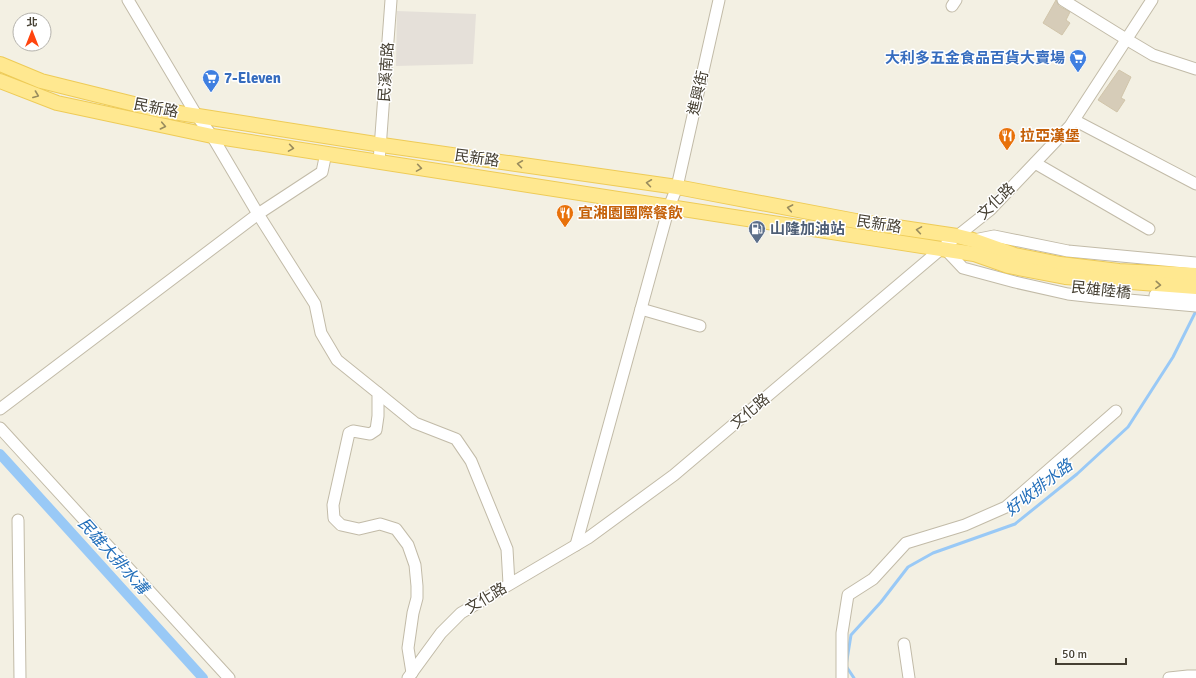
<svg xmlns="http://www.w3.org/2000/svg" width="1196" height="678" font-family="Signika,'Noto Sans TC',sans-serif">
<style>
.industrial{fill:#e5e0d9}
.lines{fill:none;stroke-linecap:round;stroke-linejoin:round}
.stream{stroke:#99c9f6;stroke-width:3}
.canal{stroke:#99c9f6;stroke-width:10}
.building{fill:#d6ccb8;stroke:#d1c5aa}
.minor-casing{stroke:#c2bba8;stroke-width:13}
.major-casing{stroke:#eecb57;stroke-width:16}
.minor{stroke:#fff;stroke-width:11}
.major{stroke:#ffe890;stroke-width:14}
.oneway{stroke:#998c5d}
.labels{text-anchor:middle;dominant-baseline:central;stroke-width:3;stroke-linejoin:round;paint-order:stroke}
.shop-label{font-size:15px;font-weight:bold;fill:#366cbe;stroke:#fff;text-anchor:end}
.street-label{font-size:15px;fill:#464033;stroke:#fff}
.food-label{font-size:15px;font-weight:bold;fill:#c56008;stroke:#fff;text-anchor:start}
.service-label{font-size:15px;font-weight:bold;fill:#4e5e75;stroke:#fff;text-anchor:start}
.water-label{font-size:16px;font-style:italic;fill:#236fba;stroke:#fff}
</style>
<rect width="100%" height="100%" fill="#f3f0e3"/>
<path class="industrial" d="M 397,11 L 476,14 L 473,64 L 396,66 Z"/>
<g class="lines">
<path class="stream" d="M 854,678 L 846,666 L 851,635 L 881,602 L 908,567 L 933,553 L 1015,524 L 1077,474 L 1128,427 L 1173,357 L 1196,311"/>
<path class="canal" d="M 0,454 L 203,678"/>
</g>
<g class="building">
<path d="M 1056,0 L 1059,6 L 1070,12 L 1066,20 L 1070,23 L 1062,35 L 1043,23 Z"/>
<path d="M 1119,70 L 1131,77 L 1121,98 L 1125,100 L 1117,112 L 1098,100 Z"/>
</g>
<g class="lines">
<defs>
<g id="minor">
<path d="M 128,0 L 197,116 L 212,136 L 258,214 L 315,304 L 321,333 L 337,360 L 378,393 L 378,416 L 376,430 L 370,434 L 353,431 L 349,433 L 333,505 L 334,518 L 341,525 L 359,529 L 380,524 L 396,529 L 408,545 L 415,565 L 417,586 L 417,598 L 413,613 L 408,648 L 412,673"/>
<path d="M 1063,0 L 1126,39 L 1153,55 L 1196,69"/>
<path d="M 952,6 L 956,0"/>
<path d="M 1074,120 L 1196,184"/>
<path d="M 379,162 L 391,0"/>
<path d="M 1035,163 L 1149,229"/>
<path d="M 974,240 L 994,236 L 1068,251 L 1196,263"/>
<path d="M 947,251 L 963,268 L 1015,282 L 1068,294 L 1095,297 L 1196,306"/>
<path d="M 1079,288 L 1116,292"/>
<path d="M 1155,295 L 1196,297"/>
<path d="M 641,309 L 700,326"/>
<path d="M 378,393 L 415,423 L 456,439 L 471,461 L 507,549 L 509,584"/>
<path d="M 0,409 L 258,214 L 322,172 L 326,153"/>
<path d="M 0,428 L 229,678"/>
<path d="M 18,520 L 20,678"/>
<path d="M 576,545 L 669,207 L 677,187 L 719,0"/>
<path d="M 904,644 L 909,678"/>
<path d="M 408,678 L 441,633 L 461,613 L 588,538 L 674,475 L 941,249 L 990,210 L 1070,126 L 1152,0"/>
<path d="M 842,678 L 842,633 L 848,595 L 873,579 L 906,543 L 965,525 L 1006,507 L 1116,411"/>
<path d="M 1169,678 L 1188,676 L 1196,676"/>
</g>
<g id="major">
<path d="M 0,64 L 41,81 L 154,109 L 382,145 L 677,187 L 856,221 L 957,236 L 973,240 L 1015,255 L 1060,264 L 1119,271 L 1196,275"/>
<path d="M 0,81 L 57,103 L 212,136 L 941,249 L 974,254 L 1008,266 L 1065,277 L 1196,287"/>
</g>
</defs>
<use href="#minor" class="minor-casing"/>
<use href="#major" class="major-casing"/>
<use href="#minor" class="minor"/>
<use href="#major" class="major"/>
</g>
<defs><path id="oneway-chevron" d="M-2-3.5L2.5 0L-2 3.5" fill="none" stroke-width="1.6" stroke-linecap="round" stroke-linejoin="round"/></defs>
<g class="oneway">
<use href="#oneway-chevron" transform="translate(36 95) rotate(21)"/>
<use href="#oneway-chevron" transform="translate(163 126) rotate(12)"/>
<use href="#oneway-chevron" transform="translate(291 148) rotate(9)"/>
<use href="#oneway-chevron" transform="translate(520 164) rotate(-172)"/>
<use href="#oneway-chevron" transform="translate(419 168) rotate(9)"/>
<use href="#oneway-chevron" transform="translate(649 183) rotate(-172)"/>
<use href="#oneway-chevron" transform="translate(790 208) rotate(-169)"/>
<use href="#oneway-chevron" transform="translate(919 230) rotate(-171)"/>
<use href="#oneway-chevron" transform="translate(1158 285) rotate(4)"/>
</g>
<defs>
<symbol id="supermarket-pin" viewBox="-11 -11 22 30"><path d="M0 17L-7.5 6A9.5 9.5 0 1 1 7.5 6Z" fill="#3f7fe0" stroke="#fff"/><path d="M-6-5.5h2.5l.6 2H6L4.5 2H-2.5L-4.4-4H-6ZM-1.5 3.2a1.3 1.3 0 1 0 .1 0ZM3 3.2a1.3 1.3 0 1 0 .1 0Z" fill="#fff"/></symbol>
<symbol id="restaurant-pin" viewBox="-11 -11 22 30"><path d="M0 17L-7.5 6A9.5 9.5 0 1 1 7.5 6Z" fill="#e8710a" stroke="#fff"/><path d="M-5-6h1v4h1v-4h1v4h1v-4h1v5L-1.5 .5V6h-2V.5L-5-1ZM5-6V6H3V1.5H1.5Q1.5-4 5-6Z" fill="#fff"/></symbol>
<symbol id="fuel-pin" viewBox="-11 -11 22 30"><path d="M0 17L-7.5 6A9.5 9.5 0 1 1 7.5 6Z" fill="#5c6f8a" stroke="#fff"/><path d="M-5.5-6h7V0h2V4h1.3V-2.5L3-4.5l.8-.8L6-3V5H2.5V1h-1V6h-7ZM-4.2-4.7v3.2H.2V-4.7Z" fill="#fff"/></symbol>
</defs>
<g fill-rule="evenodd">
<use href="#supermarket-pin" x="1068" y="48" width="20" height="27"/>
<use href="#supermarket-pin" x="201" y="68" width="20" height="27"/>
<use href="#restaurant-pin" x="997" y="126" width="20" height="27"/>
<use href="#restaurant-pin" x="555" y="203" width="20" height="27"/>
<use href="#fuel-pin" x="747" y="219" width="20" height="27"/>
</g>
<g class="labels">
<g class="shop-label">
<text x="1065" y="58">大利多五金食品百貨大賣場</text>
<text x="224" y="78" text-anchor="start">7-Eleven</text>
</g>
<g class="street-label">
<text transform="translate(386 72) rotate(-86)">民溪南路</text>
<text transform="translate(698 93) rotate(-77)">進興街</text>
<text transform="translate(156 108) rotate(11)">民新路</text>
<text transform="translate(477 158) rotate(8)">民新路</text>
<text transform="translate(996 201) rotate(-44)">文化路</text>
<text transform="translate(879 224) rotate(9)">民新路</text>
<text transform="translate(1101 290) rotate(6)">民雄陸橋</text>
<text transform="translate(750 411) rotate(-40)">文化路</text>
<text transform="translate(486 598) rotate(-31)">文化路</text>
</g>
<g class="food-label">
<text x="1020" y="136">拉亞漢堡</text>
<text x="578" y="213">宜湘園國際餐飲</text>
</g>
<g class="service-label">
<text x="770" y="229">山隆加油站</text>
</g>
<g class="water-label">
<text transform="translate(1039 488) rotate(-38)">好收排水路</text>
<text transform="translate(113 556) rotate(48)">民雄大排水溝</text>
</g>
</g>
<g transform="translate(32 32)"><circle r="19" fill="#ffffff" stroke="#b5b3ad"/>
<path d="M0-3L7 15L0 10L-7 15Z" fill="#ff440e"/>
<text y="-6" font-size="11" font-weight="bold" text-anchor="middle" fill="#464033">北</text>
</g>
<path d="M1056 658v6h70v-6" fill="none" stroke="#464033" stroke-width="2"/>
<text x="1062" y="658" font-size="12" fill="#464033" stroke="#ffffff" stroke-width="3" paint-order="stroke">50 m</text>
</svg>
